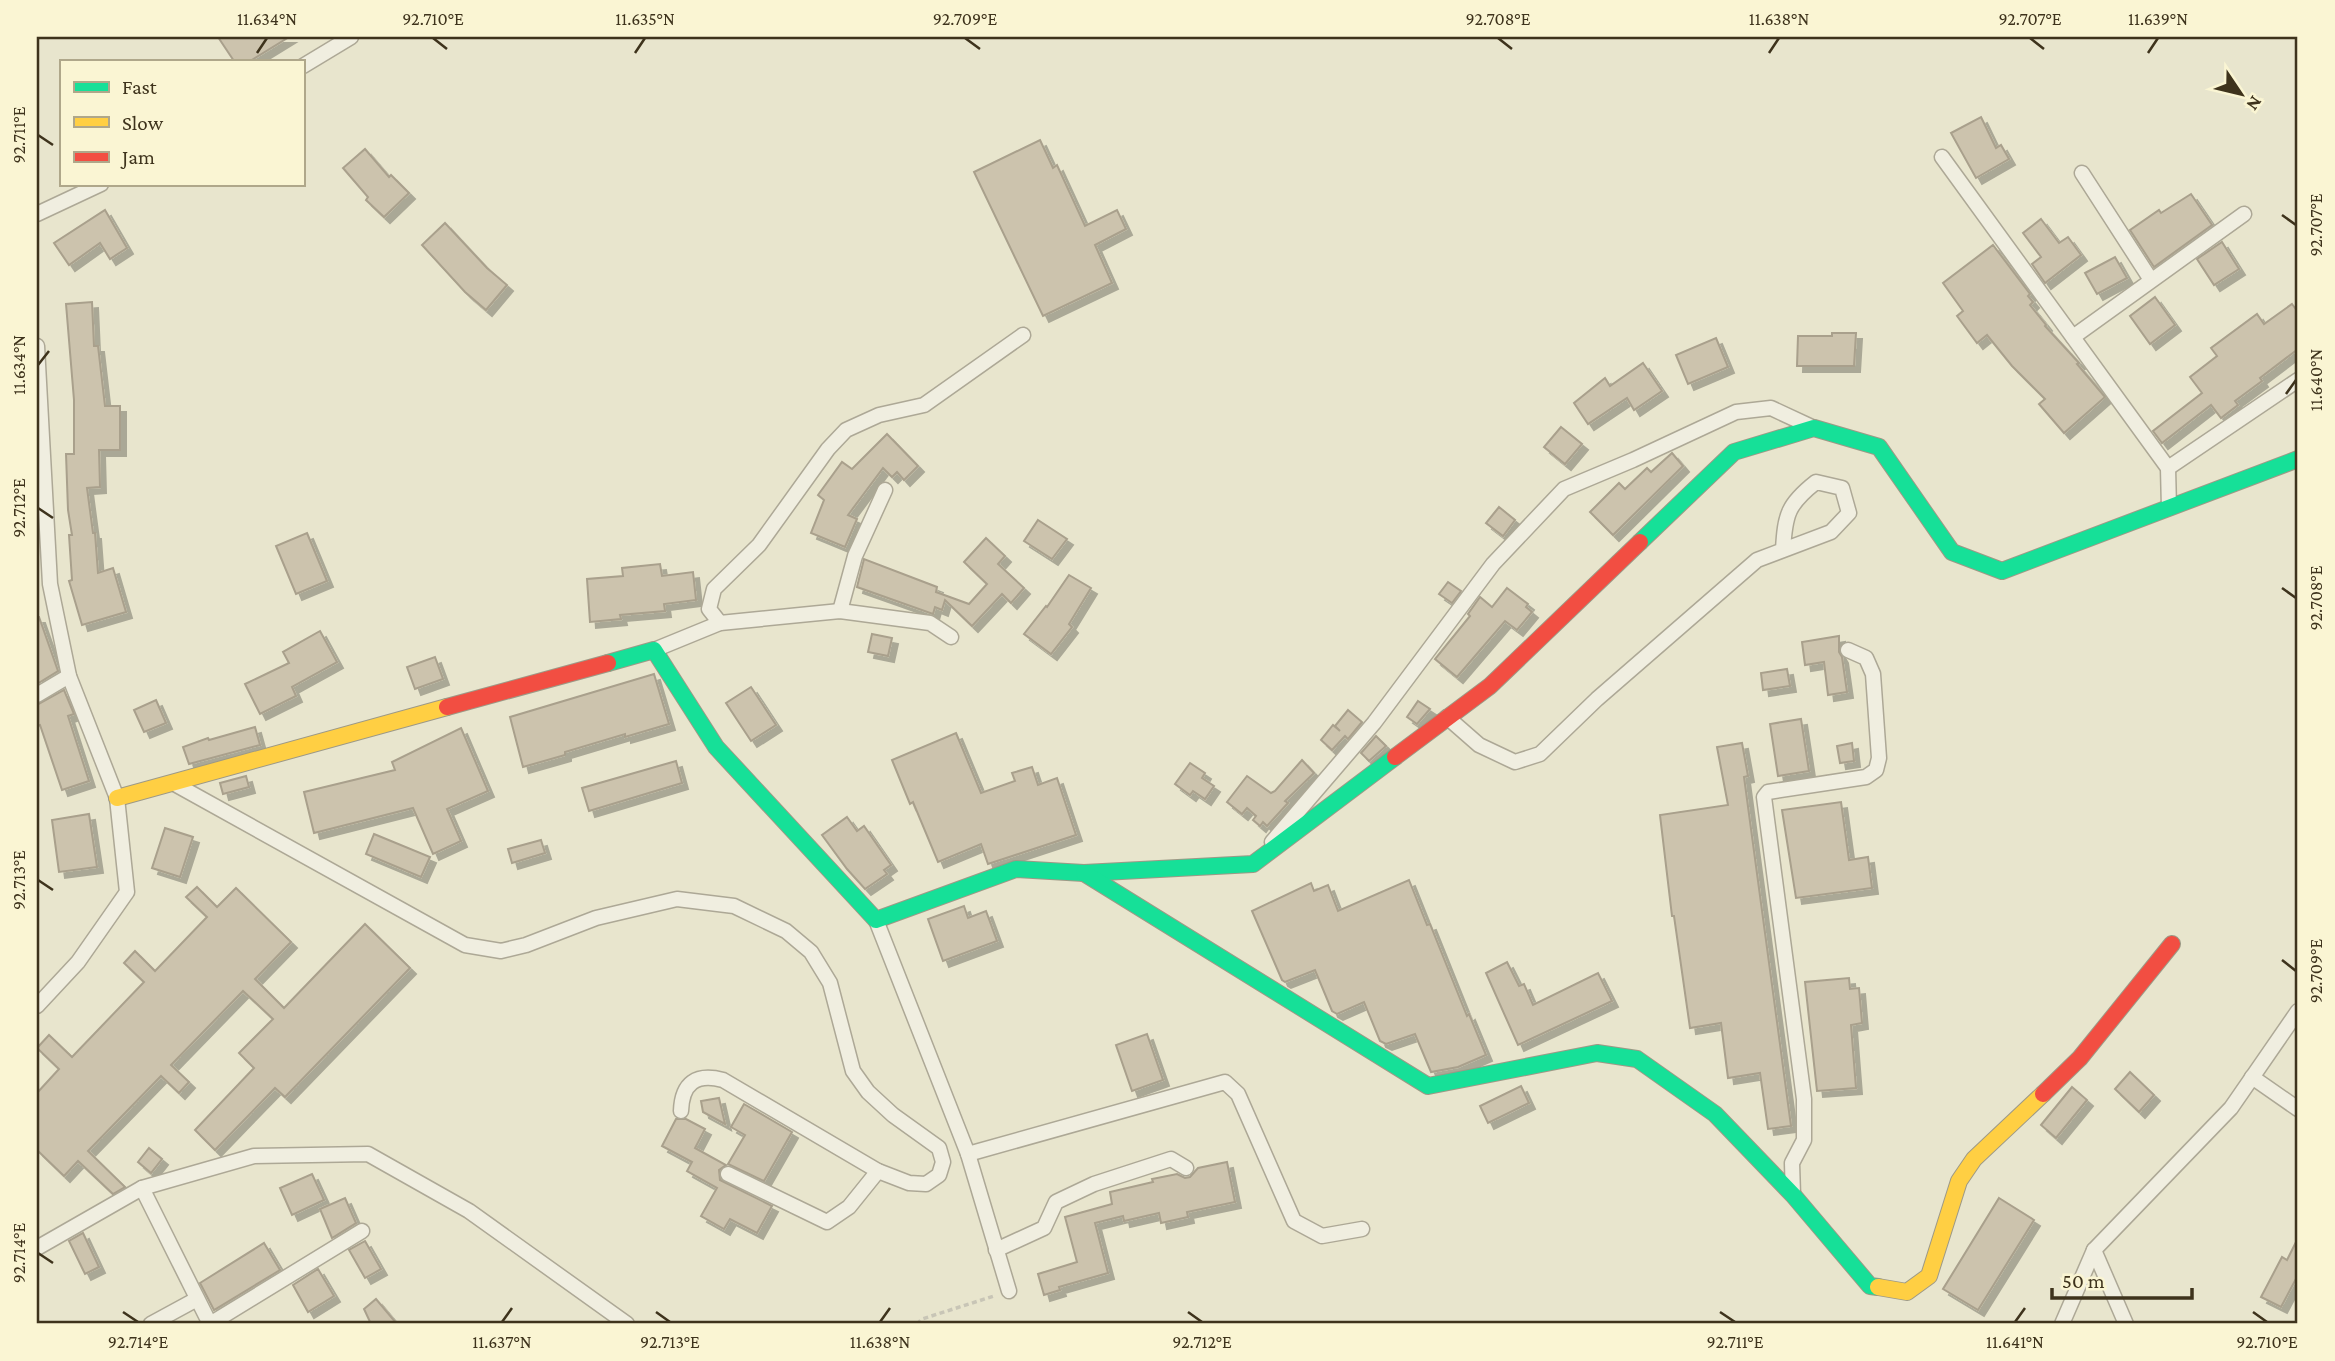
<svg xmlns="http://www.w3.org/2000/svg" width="2335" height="1361" font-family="'Crimson Pro',serif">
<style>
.building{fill:#ccc3ad;stroke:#a9a08c;stroke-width:2;filter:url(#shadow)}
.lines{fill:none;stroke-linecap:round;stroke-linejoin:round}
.street-casing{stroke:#ada896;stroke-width:17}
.fast-casing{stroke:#9d9986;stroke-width:18}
.slow-casing{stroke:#9d9986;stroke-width:18}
.jam-casing{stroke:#9d9986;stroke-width:18}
.path{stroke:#c8c5b6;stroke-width:3.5;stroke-dasharray:5 3.5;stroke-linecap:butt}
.street{stroke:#f0eee0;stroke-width:14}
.fast{stroke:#16e098;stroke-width:16}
.slow{stroke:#ffcf43;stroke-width:16}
.jam{stroke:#f24e42;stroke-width:16}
.ticks{fill:none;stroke:#3e331c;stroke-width:2.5}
.neatline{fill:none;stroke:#3e331c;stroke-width:2.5}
.ticks-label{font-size:18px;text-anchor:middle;fill:#3e331c}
</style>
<defs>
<filter id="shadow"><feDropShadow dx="6" dy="6" stdDeviation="0" flood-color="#0004"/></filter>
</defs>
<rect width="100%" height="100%" fill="#e8e5cd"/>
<g class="building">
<path d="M 218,37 L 289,37 L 250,61 L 234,61 Z"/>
<path d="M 1981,117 L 1996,148 L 2001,145 L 2009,159 L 1976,178 L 1951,133 Z"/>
<path d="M 1040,140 L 1053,168 L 1057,165 L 1085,226 L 1117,210 L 1126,229 L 1095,245 L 1112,283 L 1043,316 L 974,172 Z"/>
<path d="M 365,149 L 389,177 L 391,175 L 409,193 L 384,217 L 366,200 L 368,197 L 343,168 Z"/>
<path d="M 2191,194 L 2212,225 L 2154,267 L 2130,230 L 2159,210 L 2161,213 Z"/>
<path d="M 105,210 L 127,248 L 110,259 L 100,243 L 69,265 L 54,243 Z"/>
<path d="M 2041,219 L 2059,243 L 2068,237 L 2081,255 L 2045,283 L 2032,264 L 2041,257 L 2023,233 Z"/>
<path d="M 445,223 L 487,268 L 507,285 L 486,310 L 465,292 L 422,245 Z"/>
<path d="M 2222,242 L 2239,269 L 2214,285 L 2197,259 Z"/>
<path d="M 1993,245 L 2030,294 L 2028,296 L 2033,302 L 2030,305 L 2046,325 L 2045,326 L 2079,363 L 2077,364 L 2105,397 L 2064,433 L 2039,404 L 2045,399 L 2012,366 L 1987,335 L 1977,343 L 1957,316 L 1963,311 L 1943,283 Z"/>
<path d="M 2115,257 L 2127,278 L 2097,294 L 2085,273 Z"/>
<path d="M 2155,297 L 2175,325 L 2150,344 L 2130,316 Z"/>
<path d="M 92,302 L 94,346 L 98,346 L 105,406 L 120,406 L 120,450 L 99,450 L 100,487 L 87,488 L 93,533 L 95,533 L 98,573 L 113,568 L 126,612 L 82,625 L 69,581 L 72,580 L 69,535 L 72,535 L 68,510 L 66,454 L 74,454 L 74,400 L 66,304 Z"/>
<path d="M 2292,304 L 2298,312 L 2298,349 L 2260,378 L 2262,381 L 2235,401 L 2238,405 L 2221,418 L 2211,405 L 2162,443 L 2153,431 L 2202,393 L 2190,377 L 2217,356 L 2211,348 L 2257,314 L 2264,324 Z"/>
<path d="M 1832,333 L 1856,333 L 1854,366 L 1797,366 L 1798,336 L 1832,336 Z"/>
<path d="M 1716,338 L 1728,367 L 1688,384 L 1676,355 Z"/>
<path d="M 1643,363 L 1662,391 L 1634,410 L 1627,398 L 1588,424 L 1574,403 L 1605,378 L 1610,386 Z"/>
<path d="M 1561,427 L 1582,444 L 1565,464 L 1544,447 Z"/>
<path d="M 887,434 L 918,466 L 904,480 L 897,472 L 892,477 L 883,468 L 848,515 L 857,519 L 845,547 L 811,533 L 824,500 L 818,495 L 842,462 L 852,469 Z"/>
<path d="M 1672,453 L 1683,466 L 1613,535 L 1590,512 L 1619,483 L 1625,489 L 1647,468 L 1651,472 Z"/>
<path d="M 1499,507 L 1515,520 L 1503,536 L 1486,523 Z"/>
<path d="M 1038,520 L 1067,539 L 1052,559 L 1024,541 Z"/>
<path d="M 307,533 L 327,581 L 296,594 L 276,546 Z"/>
<path d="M 986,538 L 1005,556 L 998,564 L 1024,588 L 1011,603 L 1002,594 L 972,626 L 945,600 L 942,610 L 935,607 L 933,614 L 857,587 L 864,559 L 937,587 L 936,592 L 969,604 L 987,584 L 964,562 Z"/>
<path d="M 660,564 L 662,576 L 693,572 L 696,600 L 664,604 L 665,611 L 620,615 L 621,619 L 590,622 L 587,579 L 623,576 L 622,568 Z"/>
<path d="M 1069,575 L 1091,588 L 1069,624 L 1072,627 L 1051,654 L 1024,634 L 1046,606 L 1047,607 Z"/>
<path d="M 1448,582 L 1461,591 L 1452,603 L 1439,594 Z"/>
<path d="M 1507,588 L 1528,604 L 1526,607 L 1532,612 L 1517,630 L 1505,621 L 1457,677 L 1435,659 L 1470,616 L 1468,614 L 1480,597 L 1492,607 Z"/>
<path d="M 37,617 L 39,617 L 58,671 L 37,684 Z"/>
<path d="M 320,631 L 337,662 L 292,687 L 296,696 L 260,714 L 245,684 L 289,663 L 283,652 Z"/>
<path d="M 872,634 L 892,638 L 888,656 L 868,652 Z"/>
<path d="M 1839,636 L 1839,652 L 1842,657 L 1847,692 L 1828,695 L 1824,662 L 1805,665 L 1802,642 Z"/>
<path d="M 435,657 L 443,679 L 415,689 L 407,667 Z"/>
<path d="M 1787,669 L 1790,686 L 1763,690 L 1761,673 Z"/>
<path d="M 654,674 L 669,724 L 625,737 L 625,734 L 565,752 L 565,755 L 523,767 L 510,717 Z"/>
<path d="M 751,687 L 776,725 L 751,741 L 726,703 Z"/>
<path d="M 64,690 L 74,714 L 68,716 L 89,781 L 62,790 L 40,725 L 37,726 L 37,705 Z"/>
<path d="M 156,700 L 166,723 L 144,732 L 134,710 Z"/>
<path d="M 1418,701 L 1430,709 L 1417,724 L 1407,717 Z"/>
<path d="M 1348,710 L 1362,722 L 1348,739 L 1345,736 L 1332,750 L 1321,740 L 1333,725 L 1340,731 L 1335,726 Z"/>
<path d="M 1801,719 L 1809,771 L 1778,776 L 1770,724 Z"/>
<path d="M 255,727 L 260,745 L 189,764 L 183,747 L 208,738 L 209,740 Z"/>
<path d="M 461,728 L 488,791 L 447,809 L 461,841 L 433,854 L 413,808 L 314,833 L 304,792 L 395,770 L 392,762 Z"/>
<path d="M 956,733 L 981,793 L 1015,781 L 1012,773 L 1032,767 L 1038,785 L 1057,778 L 1076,835 L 988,864 L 981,844 L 938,862 L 913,802 L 910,804 L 892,760 Z"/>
<path d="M 1376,736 L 1386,746 L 1369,761 L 1361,753 Z"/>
<path d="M 1742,743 L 1748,776 L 1744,777 L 1791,1126 L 1768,1129 L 1760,1073 L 1728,1078 L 1721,1023 L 1690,1028 L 1674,916 L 1672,916 L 1660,815 L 1728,805 L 1717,747 Z"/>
<path d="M 1852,743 L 1854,761 L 1840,763 L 1837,746 Z"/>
<path d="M 1302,760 L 1314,773 L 1285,801 L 1288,803 L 1267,826 L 1263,822 L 1260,826 L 1253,820 L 1256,816 L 1247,808 L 1242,814 L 1227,802 L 1247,776 L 1271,793 L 1275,791 Z"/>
<path d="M 676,761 L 682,783 L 589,811 L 582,788 Z"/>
<path d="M 1190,763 L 1205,773 L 1202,778 L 1214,786 L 1205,799 L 1193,791 L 1190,795 L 1175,784 Z"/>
<path d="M 246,776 L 249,787 L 223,794 L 220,783 Z"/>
<path d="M 1841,802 L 1849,860 L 1868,857 L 1872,888 L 1796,898 L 1782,810 Z"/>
<path d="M 89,814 L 97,867 L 59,872 L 52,820 Z"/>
<path d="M 847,817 L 857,831 L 864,826 L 891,865 L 884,870 L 887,874 L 865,889 L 847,869 L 822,835 Z"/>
<path d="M 165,828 L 193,837 L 180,877 L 152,868 Z"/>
<path d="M 374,834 L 430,857 L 421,877 L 366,854 Z"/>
<path d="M 541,840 L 545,853 L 512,863 L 508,849 Z"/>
<path d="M 1409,880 L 1427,925 L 1430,924 L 1467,1016 L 1469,1014 L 1486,1055 L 1458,1067 L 1431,1072 L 1415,1034 L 1386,1044 L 1380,1041 L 1364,1002 L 1337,1014 L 1332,1011 L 1315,970 L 1285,982 L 1282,980 L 1252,911 L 1311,883 L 1314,891 L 1328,885 L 1338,911 Z"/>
<path d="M 197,887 L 217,907 L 236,888 L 291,942 L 255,979 L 284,1008 L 365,924 L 410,968 L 285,1097 L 275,1088 L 215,1150 L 195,1130 L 254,1068 L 239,1053 L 273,1019 L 243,991 L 171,1065 L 189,1082 L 179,1093 L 161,1076 L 88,1151 L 125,1187 L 113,1194 L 78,1161 L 64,1176 L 37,1150 L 37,1093 L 59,1069 L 37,1048 L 49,1035 L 72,1057 L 144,982 L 124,963 L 135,951 L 155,971 L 207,917 L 186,897 Z"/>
<path d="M 964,906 L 968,918 L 986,911 L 997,941 L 943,961 L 928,919 Z"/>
<path d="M 1507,962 L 1519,986 L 1524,984 L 1533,1005 L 1598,973 L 1612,1001 L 1518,1045 L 1486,973 Z"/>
<path d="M 1849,978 L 1850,989 L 1859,988 L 1862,1023 L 1851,1025 L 1856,1088 L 1817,1091 L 1805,982 Z"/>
<path d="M 1147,1034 L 1163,1080 L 1132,1091 L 1116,1045 Z"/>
<path d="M 2130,1072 L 2154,1095 L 2139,1112 L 2115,1089 Z"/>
<path d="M 1521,1086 L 1529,1103 L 1488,1123 L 1480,1106 Z"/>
<path d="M 2072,1087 L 2087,1100 L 2056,1138 L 2041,1125 Z"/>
<path d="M 719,1098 L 725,1124 L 703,1112 L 701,1101 Z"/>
<path d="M 744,1104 L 792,1132 L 764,1181 L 728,1164 L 745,1135 L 731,1127 Z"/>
<path d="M 676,1119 L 686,1119 L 705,1129 L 695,1148 L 726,1165 L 719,1170 L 720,1180 L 772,1206 L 757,1233 L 730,1219 L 724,1229 L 701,1216 L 717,1188 L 687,1171 L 692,1162 L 662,1146 Z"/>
<path d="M 149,1148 L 162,1159 L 151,1173 L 138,1162 Z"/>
<path d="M 1227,1162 L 1235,1202 L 1187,1212 L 1188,1217 L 1161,1223 L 1159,1213 L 1124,1221 L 1123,1216 L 1095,1223 L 1108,1273 L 1059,1287 L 1060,1290 L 1044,1295 L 1038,1274 L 1077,1262 L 1065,1217 L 1112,1204 L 1110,1192 L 1153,1182 L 1152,1179 L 1177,1174 L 1185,1178 L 1190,1177 L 1198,1168 Z"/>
<path d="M 312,1174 L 324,1200 L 292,1215 L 280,1188 Z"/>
<path d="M 345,1198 L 356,1223 L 332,1238 L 320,1209 Z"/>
<path d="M 1999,1198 L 2034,1220 L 1978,1310 L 1943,1289 Z"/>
<path d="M 83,1233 L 99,1267 L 85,1274 L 69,1241 Z"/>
<path d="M 2298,1238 L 2298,1275 L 2281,1307 L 2261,1297 L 2282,1257 L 2287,1260 Z"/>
<path d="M 365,1241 L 381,1269 L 365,1278 L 349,1250 Z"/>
<path d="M 264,1243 L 280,1270 L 214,1310 L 200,1283 Z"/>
<path d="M 318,1269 L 334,1296 L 308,1312 L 293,1285 Z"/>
<path d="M 376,1299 L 397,1324 L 371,1324 L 364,1309 Z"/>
</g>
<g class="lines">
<defs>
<g id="street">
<path d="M 303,66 L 351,37"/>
<path d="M 1942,157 L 2168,468 L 2169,508"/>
<path d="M 2082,173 L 2151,280"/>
<path d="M 37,214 L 101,184"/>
<path d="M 2073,337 L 2244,214"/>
<path d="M 37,346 L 50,584 L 69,676 L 117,798 L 127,892 L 78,962 L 37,1006"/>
<path d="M 2168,468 L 2298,380"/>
<path d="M 840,611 L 855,556 L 885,490"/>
<path d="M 720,623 L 709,609 L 714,589 L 759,545 L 828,449 L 846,430 L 879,415 L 924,405 L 1023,335"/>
<path d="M 654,650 L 720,623 L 840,611 L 930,623 L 951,637"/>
<path d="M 37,695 L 69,676"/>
<path d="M 1447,717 L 1479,745 L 1515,762 L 1540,754 L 1597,699 L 1757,560 L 1831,532 L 1849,513 L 1842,488 L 1816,482 C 1788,504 1785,514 1783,550"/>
<path d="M 173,783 L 465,945 L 501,951 L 526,945 L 596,918 L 677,899 L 734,906 L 786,931 L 811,952 L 830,983 L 853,1071 L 868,1092 L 893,1115 L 939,1148 L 943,1162 L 939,1175 L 926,1184 L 909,1183 L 878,1171 L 723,1080 C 696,1073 682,1083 681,1111"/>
<path d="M 1272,842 L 1374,723 L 1493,564 L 1564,489 L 1633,460 L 1736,412 L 1771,408 L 1814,428"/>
<path d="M 876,920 L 968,1154 L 1009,1291"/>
<path d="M 2252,1077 L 2298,1109"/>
<path d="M 968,1154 L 1225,1082 L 1238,1094 L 1294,1221 L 1322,1236 L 1362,1229"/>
<path d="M 728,1174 L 827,1222 L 849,1207 L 878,1171"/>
<path d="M 142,1188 L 210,1324"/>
<path d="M 1793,1195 L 1792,1163 L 1804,1140 L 1804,1099 L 1764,797 L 1768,792 L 1866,777 L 1876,770 L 1879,758 L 1873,674 L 1866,658 L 1848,650"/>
<path d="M 37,1248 L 142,1188 L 254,1156 L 368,1154 L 469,1211 L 627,1324"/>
<path d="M 996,1250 L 1044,1228 L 1056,1202 L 1094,1184 L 1171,1159 L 1186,1168"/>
<path d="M 2094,1250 L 2126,1324"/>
<path d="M 151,1324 L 197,1299"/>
<path d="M 210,1324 L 362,1231"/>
<path d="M 2062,1324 L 2094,1250 L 2231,1108 L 2298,1011"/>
</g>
<g id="fast">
<path d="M 1640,542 L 1734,452 L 1814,428 L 1879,447 L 1952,552 L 2002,571 L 2298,459"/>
<path d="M 608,663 L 654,650 L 716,747 L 876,920 L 1016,869 L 1084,873 L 1253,864 L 1395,757"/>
<path d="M 1084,873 L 1428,1086 L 1597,1053 L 1637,1059 L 1715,1114 L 1793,1195 L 1870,1286 L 1878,1287"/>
</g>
<g id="slow">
<path d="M 117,798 L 447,707"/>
<path d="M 1878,1287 L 1907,1292 L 1929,1276 L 1959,1181 L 1974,1159 L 2043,1094"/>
</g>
<g id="jam">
<path d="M 447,707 L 608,663"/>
<path d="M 1395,757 L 1490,686 L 1640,542"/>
<path d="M 2043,1094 L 2080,1058 L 2172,944"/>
</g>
</defs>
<use href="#street" class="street-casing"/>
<use href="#fast" class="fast-casing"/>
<use href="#slow" class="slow-casing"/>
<use href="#jam" class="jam-casing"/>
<path class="path" d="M 917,1324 L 922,1319 L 994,1296"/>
<use href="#street" class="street"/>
<use href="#fast" class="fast"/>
<use href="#slow" class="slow"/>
<use href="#jam" class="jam"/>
</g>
<path class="ticks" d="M 433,38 L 447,49M 965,38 L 980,49M 1498,38 L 1512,49M 2030,38 L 2044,49M 257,53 L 267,38M 635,53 L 645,38M 1769,53 L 1779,38M 2148,53 L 2158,38M 38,135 L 53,145M 2282,215 L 2296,225M 38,365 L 49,351M 2286,394 L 2296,380M 38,508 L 53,518M 2282,588 L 2296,598M 38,880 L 53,890M 2282,960 L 2296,971M 38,1253 L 53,1263M 123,1312 L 138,1322M 656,1312 L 670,1322M 1188,1312 L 1202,1322M 1720,1312 L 1735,1322M 2253,1312 L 2267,1322M 502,1322 L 512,1308M 880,1322 L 890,1308M 2015,1322 L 2025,1308"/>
<rect width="2335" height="1361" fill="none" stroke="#faf5d3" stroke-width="77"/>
<rect x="60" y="60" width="245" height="126" fill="#faf5d3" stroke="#afa78a" stroke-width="2"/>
<rect x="74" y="82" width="35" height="10" fill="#16e098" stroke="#afa78a" stroke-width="2"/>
<text x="122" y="94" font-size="21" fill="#3e331c">Fast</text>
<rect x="74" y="117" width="35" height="10" fill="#ffcf43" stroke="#afa78a" stroke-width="2"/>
<text x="122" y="130" font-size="21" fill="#3e331c">Slow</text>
<rect x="74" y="152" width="35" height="10" fill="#f24e42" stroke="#afa78a" stroke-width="2"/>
<text x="122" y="164" font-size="21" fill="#3e331c">Jam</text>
<g transform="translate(2241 94) rotate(125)" stroke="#faf5d3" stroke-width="5" paint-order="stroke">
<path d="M0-5L12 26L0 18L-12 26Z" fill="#3e331c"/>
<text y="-10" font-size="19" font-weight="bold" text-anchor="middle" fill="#3e331c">N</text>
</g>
<path d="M2052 1288v10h140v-10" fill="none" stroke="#3e331c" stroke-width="3.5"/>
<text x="2062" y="1288" font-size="21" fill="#3e331c" stroke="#faf5d3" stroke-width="5" paint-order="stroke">50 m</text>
<rect x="38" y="38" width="2258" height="1284" class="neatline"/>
<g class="ticks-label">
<text x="267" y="25">11.634°N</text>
<text x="433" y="25">92.710°E</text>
<text x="645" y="25">11.635°N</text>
<text x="965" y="25">92.709°E</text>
<text x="1498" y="25">92.708°E</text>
<text x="1779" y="25">11.638°N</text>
<text x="2030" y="25">92.707°E</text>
<text x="2158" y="25">11.639°N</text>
<text transform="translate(19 135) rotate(-90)" y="6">92.711°E</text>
<text transform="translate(2316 225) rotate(-90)" y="6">92.707°E</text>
<text transform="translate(19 365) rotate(-90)" y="6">11.634°N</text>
<text transform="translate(2316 380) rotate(-90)" y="6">11.640°N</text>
<text transform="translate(19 508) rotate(-90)" y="6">92.712°E</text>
<text transform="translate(2316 598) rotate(-90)" y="6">92.708°E</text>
<text transform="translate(19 880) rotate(-90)" y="6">92.713°E</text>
<text transform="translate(2316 971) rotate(-90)" y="6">92.709°E</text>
<text transform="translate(19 1253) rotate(-90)" y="6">92.714°E</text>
<text x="138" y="1348">92.714°E</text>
<text x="502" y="1348">11.637°N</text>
<text x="670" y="1348">92.713°E</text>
<text x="880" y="1348">11.638°N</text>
<text x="1202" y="1348">92.712°E</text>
<text x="1735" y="1348">92.711°E</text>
<text x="2015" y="1348">11.641°N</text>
<text x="2267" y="1348">92.710°E</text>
</g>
</svg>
